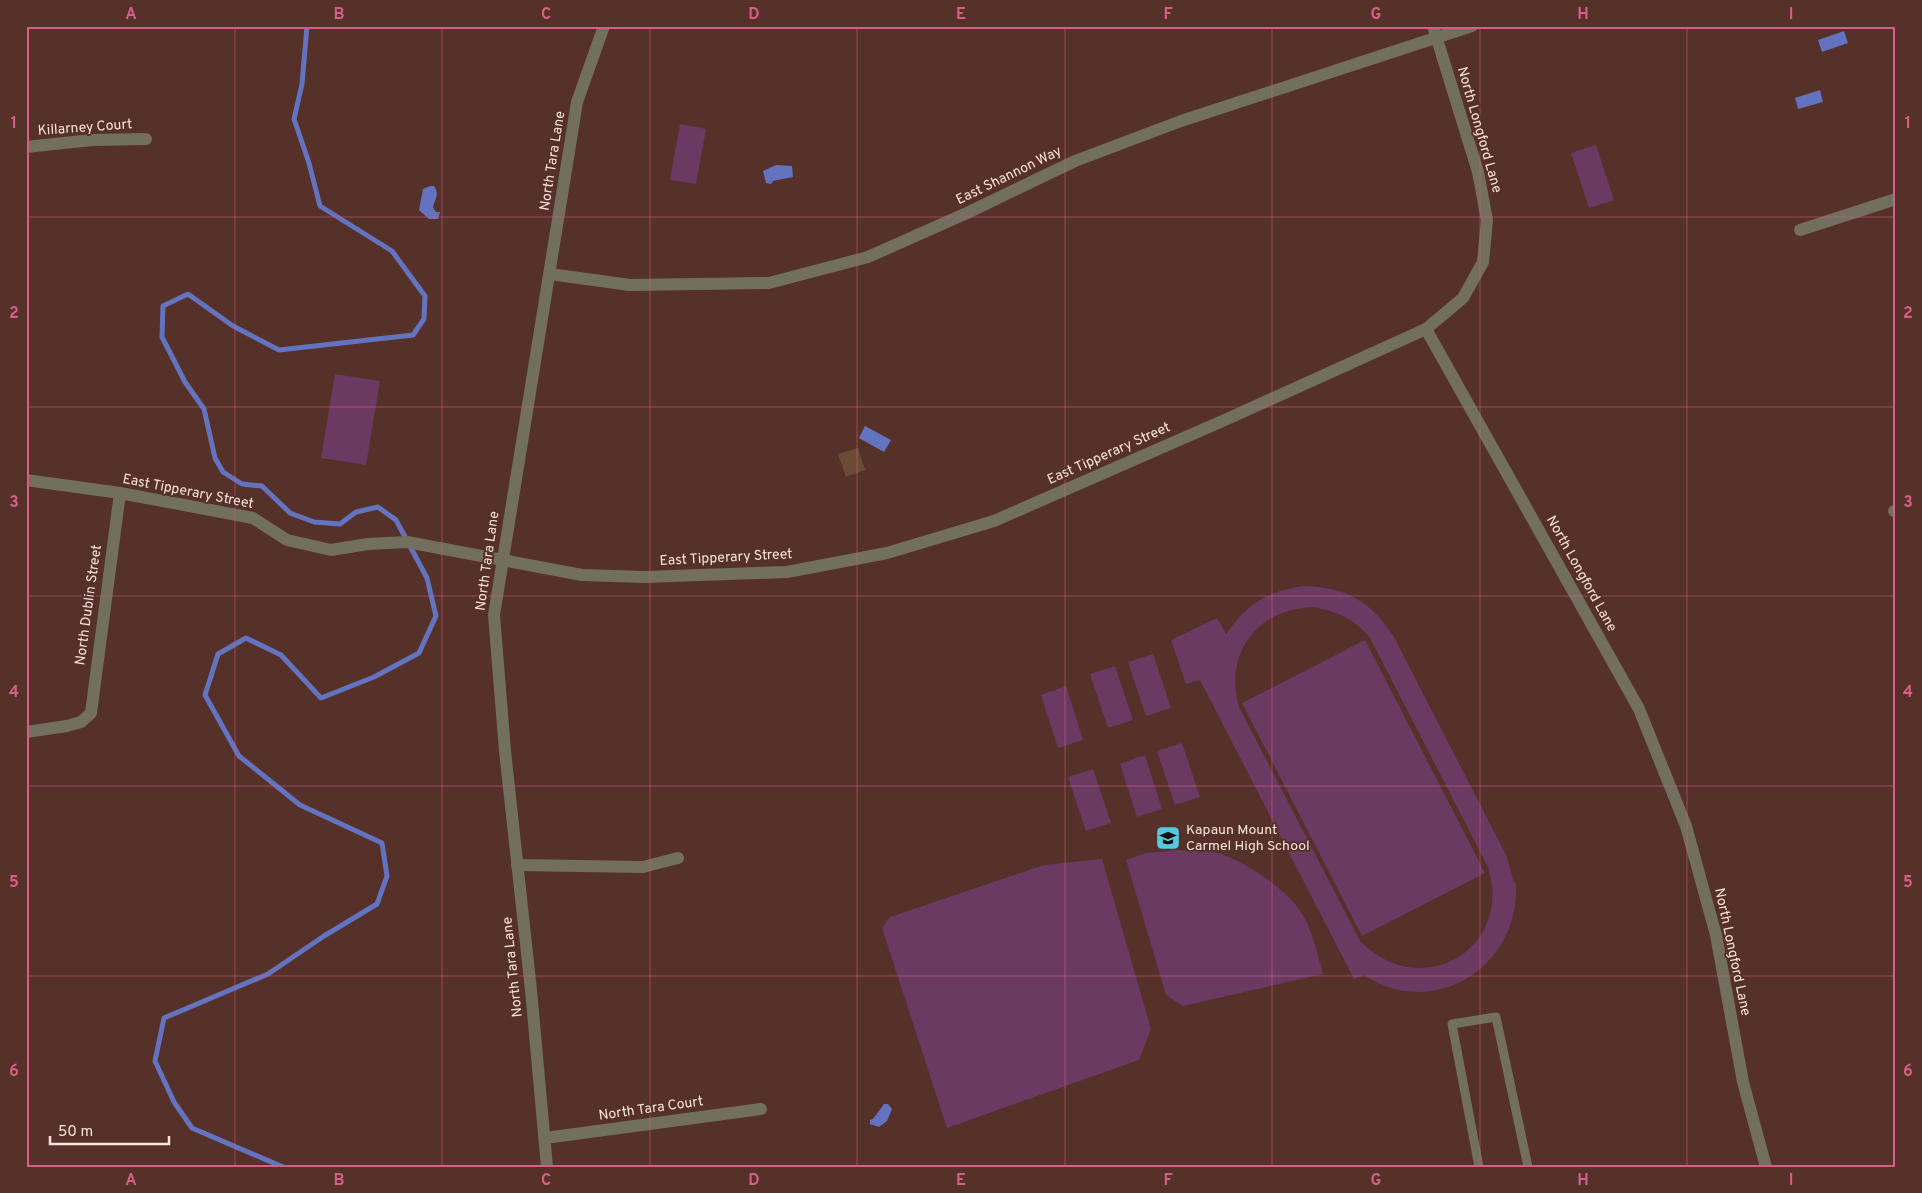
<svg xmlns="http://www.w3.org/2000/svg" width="1922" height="1193" font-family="Overpass,sans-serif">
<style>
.green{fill:#6a3a62;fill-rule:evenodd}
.water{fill:#6473bf}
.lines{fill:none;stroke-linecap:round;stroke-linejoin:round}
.stream{stroke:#6473bf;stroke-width:5}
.building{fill:#6b4b36}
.lane{stroke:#736f5f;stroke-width:9}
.street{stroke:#736f5f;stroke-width:12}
.grid{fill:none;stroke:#d65f88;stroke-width:1;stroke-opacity:0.55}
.labels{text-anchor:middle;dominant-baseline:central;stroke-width:4;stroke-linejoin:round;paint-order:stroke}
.street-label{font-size:14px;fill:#fae3dd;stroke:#553129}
.poi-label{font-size:14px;fill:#fae3dd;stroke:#553129;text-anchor:start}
.neatline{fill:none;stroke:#d65f88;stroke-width:2}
.grid-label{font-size:16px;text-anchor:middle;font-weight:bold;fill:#d65f88}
</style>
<rect width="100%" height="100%" fill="#553129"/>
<g class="green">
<path d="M 680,124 L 706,129 L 696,184 L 670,180 Z"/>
<path d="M 1596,145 L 1614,200 L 1589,208 L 1571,153 Z"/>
<path d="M 335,374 L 380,381 L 366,465 L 321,458 Z"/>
<path d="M 1303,586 C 1346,587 1371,601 1394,637 L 1507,857 L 1514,883 L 1516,883 C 1521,965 1435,1022 1364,975 L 1354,979 L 1200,680 L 1186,684 L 1171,640 L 1217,618 L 1226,634 C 1248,603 1266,592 1303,586 ZM 1313,607 C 1336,611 1355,619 1370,638 L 1488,867 C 1514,950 1420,1003 1360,941 L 1239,707 C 1224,653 1257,609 1313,607 Z"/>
<path d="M 1365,640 L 1485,873 L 1362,936 L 1242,703 Z"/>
<path d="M 1153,654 L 1171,708 L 1146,716 L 1128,662 Z"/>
<path d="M 1115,666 L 1133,720 L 1108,728 L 1090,674 Z"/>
<path d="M 1066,686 L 1083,740 L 1058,748 L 1041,695 Z"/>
<path d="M 1182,743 L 1200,797 L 1175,805 L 1157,751 Z"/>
<path d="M 1145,755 L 1162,809 L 1137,817 L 1120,764 Z"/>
<path d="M 1093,769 L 1111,823 L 1086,831 L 1068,777 Z"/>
<path d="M 1178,850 C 1188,851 1199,850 1209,851 C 1237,855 1286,888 1301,912 C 1313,931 1317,953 1323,974 L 1183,1006 L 1166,995 L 1126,860 L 1146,853 Z"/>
<path d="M 1102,859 L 1151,1029 L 1139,1060 L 947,1128 L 882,928 L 890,917 L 1044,865 Z"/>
</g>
<g class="water">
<path d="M 1844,31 L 1848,43 L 1822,52 L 1818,40 Z"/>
<path d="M 1820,90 L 1823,102 L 1798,109 L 1795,98 Z"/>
<path d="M 776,165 L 792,166 L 793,177 L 773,181 L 771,184 L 766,183 L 763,171 Z"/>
<path d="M 430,186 L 434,186 C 440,194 435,199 433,207 L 436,212 L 440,212 L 438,219 L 429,219 L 419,210 L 423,189 Z"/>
<path d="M 865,426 L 891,440 L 884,452 L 859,438 Z"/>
<path d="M 884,1104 L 888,1104 L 892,1109 L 887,1121 L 879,1127 L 870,1124 L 870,1120 L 873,1119 Z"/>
</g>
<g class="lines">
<path class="stream" d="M 283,1167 L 192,1128 L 174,1102 L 155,1061 L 164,1018 L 268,974 L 324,936 L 377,904 L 387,876 L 382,843 L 300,805 L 239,756 L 205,695 L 218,654 L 246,638 L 281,655 L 321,698 L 374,677 L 419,653 L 436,616 L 427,578 L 396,520 L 378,507 L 356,512 L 340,524 L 314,522 L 290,513 L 262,486 L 242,484 L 223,472 L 215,458 L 204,409 L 185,382 L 162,337 L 163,306 L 188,294 L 233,326 L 279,350 L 413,335 L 424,319 L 425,296 L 392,251 L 320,206 L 309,163 L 294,119 L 302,84 L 307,26"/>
</g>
<path class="building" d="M 858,448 L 865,470 L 846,477 L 838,454 Z"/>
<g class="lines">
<path class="lane" d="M 1479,1167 L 1452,1024 L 1496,1017 L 1528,1167"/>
<g class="street">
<path d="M 26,147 L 92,140 L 146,139"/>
<path d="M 1800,230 L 1896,199"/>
<path d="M 550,274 L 630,285 L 769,283 L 868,257 L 967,213 L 1075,161 L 1181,121 L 1472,26"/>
<path d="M 1426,329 L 1639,709 L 1686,826 L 1716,935 L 1743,1082 L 1766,1167"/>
<path d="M 26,480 L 120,493 L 253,518 L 287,540 L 331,550 L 368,544 L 407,542 L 582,575 L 644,577 L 787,572 L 887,553 L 994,521 L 1227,419 L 1426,329 L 1463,298 L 1483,262 L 1487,220 L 1478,172 L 1433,26"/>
<path d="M 1894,511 L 1896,511"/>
<path d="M 26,732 L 67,726 L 81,722 L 91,713 L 120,493"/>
<path d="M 517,865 L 643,867 L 678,858"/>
<path d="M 545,1138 L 761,1109"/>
<path d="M 547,1167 L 531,990 L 505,751 L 494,615 L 577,102 L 604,26"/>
</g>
</g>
<path class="grid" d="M 235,26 L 235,1167M 442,26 L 442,1167M 650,26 L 650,1167M 857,26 L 857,1167M 1065,26 L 1065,1167M 1272,26 L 1272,1167M 1480,26 L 1480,1167M 1687,26 L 1687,1167M 26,217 L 1896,217M 26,407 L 1896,407M 26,596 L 1896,596M 26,786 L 1896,786M 26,976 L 1896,976"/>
<defs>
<symbol id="school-square" viewBox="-11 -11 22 22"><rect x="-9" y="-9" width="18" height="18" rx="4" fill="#56c9e1" stroke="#553129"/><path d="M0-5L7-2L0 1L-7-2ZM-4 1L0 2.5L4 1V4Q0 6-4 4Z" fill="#111"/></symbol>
</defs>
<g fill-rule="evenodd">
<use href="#school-square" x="1154" y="824" width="28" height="28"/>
</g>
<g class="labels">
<g class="street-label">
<text transform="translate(85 128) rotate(-4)">Killarney Court</text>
<text transform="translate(1479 130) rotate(74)">North Longford Lane</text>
<text transform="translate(553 161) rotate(-81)">North Tara Lane</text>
<text transform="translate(1009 176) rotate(-26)">East Shannon Way</text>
<text transform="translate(1109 454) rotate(-24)">East Tipperary Street</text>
<text transform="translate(188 492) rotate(11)">East Tipperary Street</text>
<text transform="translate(726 558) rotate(-3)">East Tipperary Street</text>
<text transform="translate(488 561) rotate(-82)">North Tara Lane</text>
<text transform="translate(1581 574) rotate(61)">North Longford Lane</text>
<text transform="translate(89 605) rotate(-82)">North Dublin Street</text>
<text transform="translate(1732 952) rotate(78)">North Longford Lane</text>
<text transform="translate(513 967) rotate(-96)">North Tara Lane</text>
<text transform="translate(651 1109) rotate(-8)">North Tara Court</text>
</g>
<g class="poi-label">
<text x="1186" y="830">Kapaun Mount<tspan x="1186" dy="16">Carmel High School</tspan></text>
</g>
</g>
<rect width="1922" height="1193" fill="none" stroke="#553129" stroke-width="55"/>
<path d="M50 1136v8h119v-8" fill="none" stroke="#fae3dd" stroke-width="2.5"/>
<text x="58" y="1136" font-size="15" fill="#fae3dd" stroke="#553129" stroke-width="4" paint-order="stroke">50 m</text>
<rect x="28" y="28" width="1866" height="1138" class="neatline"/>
<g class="grid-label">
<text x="131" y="19">A</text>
<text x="339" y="19">B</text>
<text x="546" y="19">C</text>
<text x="754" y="19">D</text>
<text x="961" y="19">E</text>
<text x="1168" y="19">F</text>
<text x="1376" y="19">G</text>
<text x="1583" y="19">H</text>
<text x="1791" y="19">I</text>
<text x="14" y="128">1</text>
<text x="1908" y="128">1</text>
<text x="14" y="318">2</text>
<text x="1908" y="318">2</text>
<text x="14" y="507">3</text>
<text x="1908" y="507">3</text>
<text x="14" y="697">4</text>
<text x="1908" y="697">4</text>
<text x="14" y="887">5</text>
<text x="1908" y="887">5</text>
<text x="14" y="1076">6</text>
<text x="1908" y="1076">6</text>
<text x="131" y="1185">A</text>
<text x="339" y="1185">B</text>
<text x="546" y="1185">C</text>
<text x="754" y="1185">D</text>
<text x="961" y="1185">E</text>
<text x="1168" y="1185">F</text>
<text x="1376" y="1185">G</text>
<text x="1583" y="1185">H</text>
<text x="1791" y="1185">I</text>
</g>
</svg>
